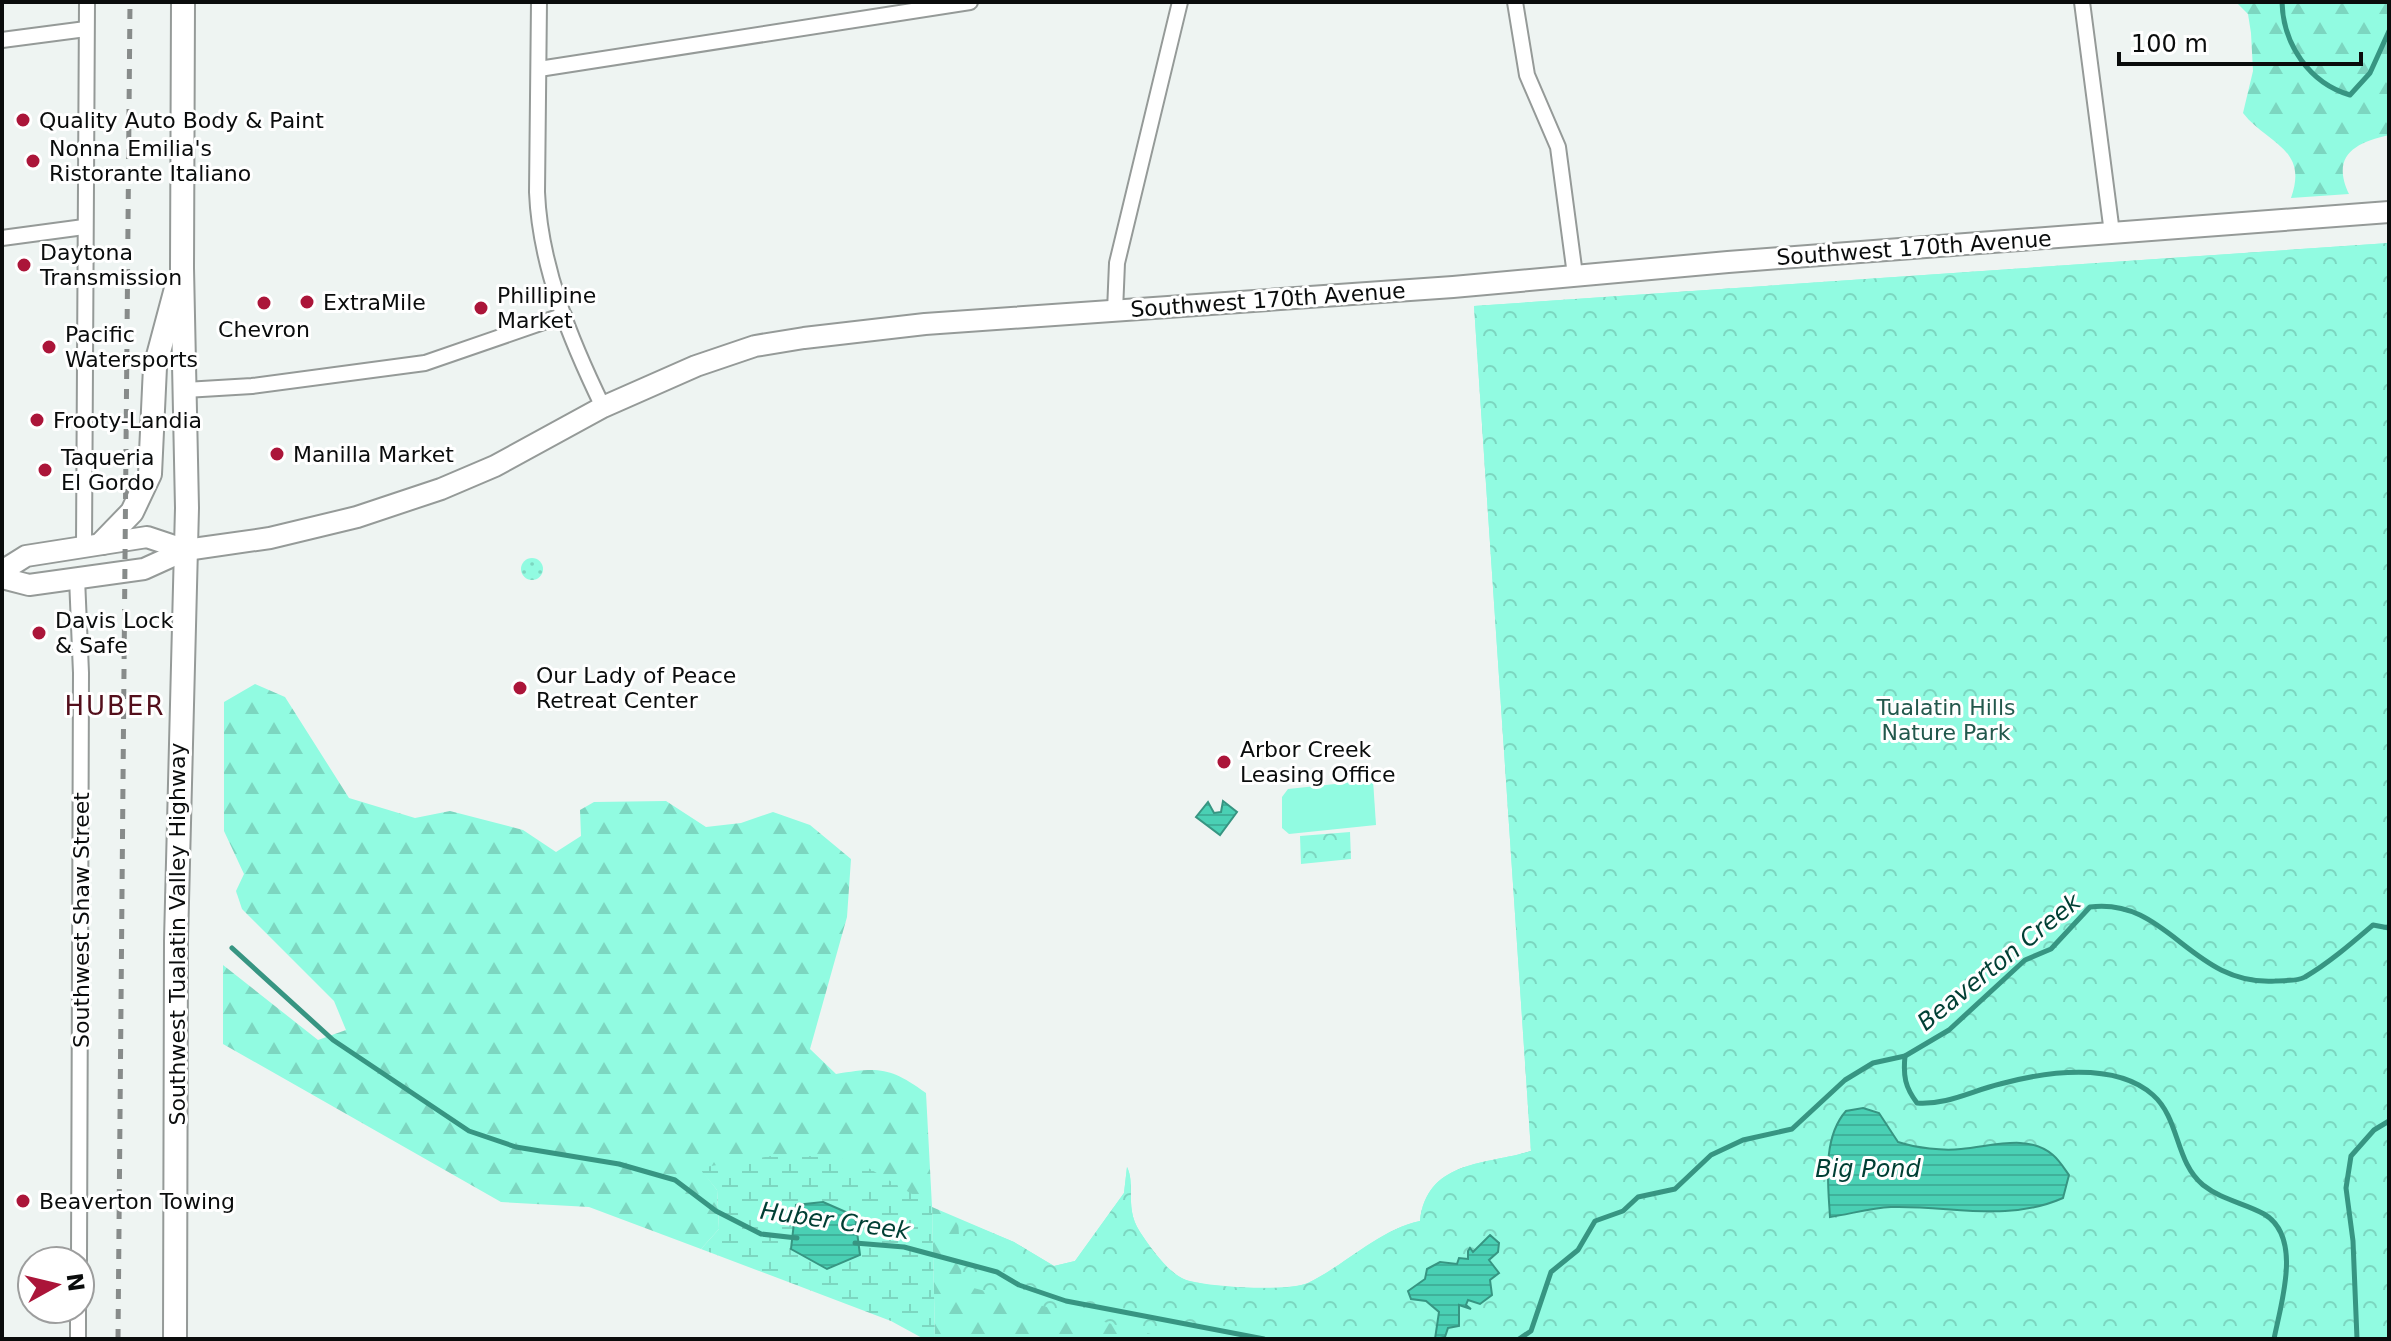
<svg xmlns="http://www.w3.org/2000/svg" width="2391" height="1341" font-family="'DejaVu Sans',sans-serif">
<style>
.grass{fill:#91fbe1}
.forest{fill:url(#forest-firs)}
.wetland{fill:url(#wetland-marsh)}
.park{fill:url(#park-crowns)}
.garden{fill:url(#garden-dots)}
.water{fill:url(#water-rules);stroke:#379582;stroke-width:2}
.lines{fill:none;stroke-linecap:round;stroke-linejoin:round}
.stream{stroke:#379582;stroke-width:5}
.minor-casing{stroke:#959a98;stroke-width:18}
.secondary-casing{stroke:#959a98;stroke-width:24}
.primary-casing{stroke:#959a98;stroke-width:26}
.minor{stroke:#fff;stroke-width:14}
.secondary{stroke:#fff;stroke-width:20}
.primary{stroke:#fff;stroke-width:22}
.rail{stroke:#878b8a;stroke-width:5;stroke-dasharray:10 10;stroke-linecap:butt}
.poi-dot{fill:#ab1539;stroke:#fff;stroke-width:3}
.labels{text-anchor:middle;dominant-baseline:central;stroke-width:6;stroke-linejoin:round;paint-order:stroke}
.poi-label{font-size:22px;fill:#0a0c0c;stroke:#fff;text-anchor:start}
.street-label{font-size:22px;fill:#0a0c0c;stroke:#fff}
.park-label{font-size:22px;fill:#22584c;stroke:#fff}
.water-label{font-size:24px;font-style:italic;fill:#003f34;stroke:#fff}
.quarter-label{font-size:26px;letter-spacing:2px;fill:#530e1b;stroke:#fff}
</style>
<defs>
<pattern id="forest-firs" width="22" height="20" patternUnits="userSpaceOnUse" patternTransform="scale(2)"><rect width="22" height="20" fill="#91fbe1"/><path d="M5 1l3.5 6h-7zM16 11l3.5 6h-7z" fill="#7cd6c0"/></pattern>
<pattern id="wetland-marsh" width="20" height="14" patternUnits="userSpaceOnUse" patternTransform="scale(2)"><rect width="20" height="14" fill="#91fbe1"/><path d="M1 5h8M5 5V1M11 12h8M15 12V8" fill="none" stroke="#7cd6c0"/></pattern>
<pattern id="park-crowns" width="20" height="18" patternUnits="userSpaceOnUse" patternTransform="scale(2)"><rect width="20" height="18" fill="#91fbe1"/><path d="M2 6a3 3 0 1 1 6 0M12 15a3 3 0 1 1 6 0" fill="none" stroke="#7cd6c0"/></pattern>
<pattern id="garden-dots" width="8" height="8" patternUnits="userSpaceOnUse" patternTransform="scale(2)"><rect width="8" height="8" fill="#91fbe1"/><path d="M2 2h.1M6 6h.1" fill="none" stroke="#7cd6c0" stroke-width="1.8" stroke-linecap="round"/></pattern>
<pattern id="water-rules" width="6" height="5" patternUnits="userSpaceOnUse" patternTransform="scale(2)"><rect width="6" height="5" fill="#4ad0b4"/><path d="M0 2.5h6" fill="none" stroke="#3fb19a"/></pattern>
</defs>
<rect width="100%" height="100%" fill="#eef4f2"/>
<path class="grass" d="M 1373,780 L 1376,825 L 1289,834 L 1282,828 L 1282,797 L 1288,789 Z"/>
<g class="forest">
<path d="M 2236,2 L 2389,2 L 2389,135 C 2354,143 2331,156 2349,194 L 2291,198 C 2309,148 2267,144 2243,113 L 2253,71 L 2251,33 L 2248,14 Z"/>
<path d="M 2389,243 L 2389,1339 L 935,1339 L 932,1207 L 700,1168 L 717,1190 L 719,1229 L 701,1249 L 589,1207 L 501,1202 L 223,1044 L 223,965 L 318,1040 L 346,1030 L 334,1001 L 242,909 L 236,891 L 244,874 L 224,831 L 224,702 L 255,684 L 285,697 L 349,798 L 415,818 L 450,811 L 523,830 L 556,852 L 581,836 L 580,810 L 594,802 L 666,801 L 706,827 L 741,823 L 773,812 L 810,825 L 851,859 L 847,917 L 810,1049 L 836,1074 C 879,1067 890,1067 926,1093 L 932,1207 L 1014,1242 L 1054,1266 L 1075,1261 L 1124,1193 L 1127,1167 C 1136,1185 1124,1208 1140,1232 C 1150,1247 1169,1274 1186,1280 C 1209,1287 1288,1292 1308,1283 C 1347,1264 1379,1230 1420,1221 C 1427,1160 1485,1165 1531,1151 L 1474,306 Z"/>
</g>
<path class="wetland" d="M 784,1154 L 855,1160 L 932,1206 L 935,1339 L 924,1339 L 891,1321 L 701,1249 L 719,1229 L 717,1190 L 699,1168 Z"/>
<g class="park">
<path d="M 2389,243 L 2389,1339 L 1170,1339 L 962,1285 L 958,1219 L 1014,1242 L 1054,1266 L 1075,1261 L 1124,1193 L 1127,1167 C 1136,1185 1124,1208 1140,1232 C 1150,1247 1168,1274 1186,1280 C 1208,1288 1288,1292 1308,1283 C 1347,1264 1378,1230 1420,1221 C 1427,1160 1485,1165 1531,1151 L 1474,306 Z"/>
<path d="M 1350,832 L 1351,859 L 1301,864 L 1300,836 Z"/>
</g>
<circle class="garden" cx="532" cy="569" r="11"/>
<g class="water">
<path d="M 1223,801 L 1237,812 L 1220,835 L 1196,817 L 1208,802 L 1214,813 L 1221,812 Z"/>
<path d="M 1863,1108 L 1879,1113 L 1898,1142 C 1917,1148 1942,1151 1961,1149 C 1991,1147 2027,1133 2053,1155 C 2059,1160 2064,1168 2069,1175 L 2063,1198 C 2006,1223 1950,1205 1891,1207 C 1871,1208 1850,1214 1830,1217 C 1828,1183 1822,1138 1846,1111 Z"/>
<path d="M 823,1202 L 855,1216 L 860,1255 L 827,1269 L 791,1249 L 796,1205 Z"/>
<path d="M 1490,1235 L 1499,1243 L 1498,1252 L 1489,1260 L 1499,1273 L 1490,1280 L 1492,1295 L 1480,1304 L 1468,1300 L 1466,1305 L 1471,1309 L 1459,1305 L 1459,1326 L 1448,1328 L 1445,1337 L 1435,1339 L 1439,1312 L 1426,1301 L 1411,1299 L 1408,1291 L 1425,1279 L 1427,1269 L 1440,1262 L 1457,1264 L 1459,1258 L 1468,1259 L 1468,1251 L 1470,1248 L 1473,1252 Z"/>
</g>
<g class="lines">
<g class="stream">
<path d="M 2282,2 C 2283,44 2309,83 2350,95 L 2370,73 L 2389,31"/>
<path d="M 232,948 L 333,1040 L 469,1131 L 516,1147 L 619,1164 L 675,1180 L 716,1211 L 761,1234 L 797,1238"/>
<path d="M 1905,1056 C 1903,1076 1905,1087 1917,1103 C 1947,1105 1971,1091 2000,1084 C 2044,1072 2115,1061 2153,1095 C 2180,1119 2175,1162 2203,1185 C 2222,1200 2244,1203 2264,1214 C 2303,1237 2281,1303 2274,1339"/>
<path d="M 855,1243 L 904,1247 L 997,1272 L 1019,1285 L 1066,1301 L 1264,1339"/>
<path d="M 1519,1339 L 1531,1331 L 1551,1272 L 1578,1250 L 1595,1221 L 1623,1211 L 1638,1197 L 1675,1189 L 1711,1155 L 1743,1140 L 1792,1129 L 1845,1080 L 1873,1063 L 1905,1056 L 1949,1030 L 2025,960 L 2051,949 L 2090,907 C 2168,897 2191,986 2275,981 C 2284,980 2297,982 2305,977 C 2329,963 2352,943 2373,925 L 2389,928"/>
<path d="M 2357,1339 L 2353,1241 L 2346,1188 L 2351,1156 L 2374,1130 L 2389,1121"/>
</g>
<defs>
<g id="minor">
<path d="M 539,2 L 537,192 C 540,267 571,341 603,407"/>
<path d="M 1515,2 L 1527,75 L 1558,147 L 1575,275"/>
<path d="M 2082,2 L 2112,233"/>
<path d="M 2,40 L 86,29"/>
<path d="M 539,69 L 970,2"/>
<path d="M 2,238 L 84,227"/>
<path d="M 1115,311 L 1117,263 L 1180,2"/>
<path d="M 185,390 L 252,386 L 425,363 L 564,315"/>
<path d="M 84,546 L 87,2"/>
<path d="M 77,578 L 81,673 L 79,1261"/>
<path d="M 78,1339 L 78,1309"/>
</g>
<g id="secondary">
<path d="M 2,571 L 26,556 L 147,537 L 186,550"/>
<path d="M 2,578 L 29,585 L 144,569 L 186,550 L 270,538 L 357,517 L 441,489 L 495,466 L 603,407 L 696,366 L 755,346 L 804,338 L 925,324 L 1453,287 L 1728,262 L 2389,212"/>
</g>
<g id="primary">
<path d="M 102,543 L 132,512 L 150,474 L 155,367 L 175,292"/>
<path d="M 175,1339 L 176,941 L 187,508 L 182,268 L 183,2"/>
</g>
</defs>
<use href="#minor" class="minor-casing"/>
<use href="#secondary" class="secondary-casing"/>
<use href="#primary" class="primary-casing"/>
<use href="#minor" class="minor"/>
<use href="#secondary" class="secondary"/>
<use href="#primary" class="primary"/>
<path class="rail" d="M 118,1339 L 130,2"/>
</g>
<g class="poi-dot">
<circle cx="23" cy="120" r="8"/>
<circle cx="33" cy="161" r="8"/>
<circle cx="24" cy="265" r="8"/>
<circle cx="307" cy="302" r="8"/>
<circle cx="264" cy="303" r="8"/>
<circle cx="481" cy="308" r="8"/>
<circle cx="49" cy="347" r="8"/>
<circle cx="37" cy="420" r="8"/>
<circle cx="277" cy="454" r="8"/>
<circle cx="45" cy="470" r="8"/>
<circle cx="39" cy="633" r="8"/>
<circle cx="520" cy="688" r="8"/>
<circle cx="1224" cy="762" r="8"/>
<circle cx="23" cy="1201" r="8"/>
</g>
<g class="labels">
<g class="poi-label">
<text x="39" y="120">Quality Auto Body &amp; Paint</text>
<text x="49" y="148">Nonna Emilia's<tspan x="49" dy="25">Ristorante Italiano</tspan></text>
<text x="40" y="252">Daytona<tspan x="40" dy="25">Transmission</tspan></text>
<text x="497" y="295">Phillipine<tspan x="497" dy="25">Market</tspan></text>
<text x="323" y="302">ExtraMile</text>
<text x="264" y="329" text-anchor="middle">Chevron</text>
<text x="65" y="334">Pacific<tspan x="65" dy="25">Watersports</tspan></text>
<text x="53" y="420">Frooty-Landia</text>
<text x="293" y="454">Manilla Market</text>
<text x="61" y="457">Taqueria<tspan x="61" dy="25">El Gordo</tspan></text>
<text x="55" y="620">Davis Lock<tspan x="55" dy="25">&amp; Safe</tspan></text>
<text x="536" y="675">Our Lady of Peace<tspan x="536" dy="25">Retreat Center</tspan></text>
<text x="1240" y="749">Arbor Creek<tspan x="1240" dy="25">Leasing Office</tspan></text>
<text x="39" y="1201">Beaverton Towing</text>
</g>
<g class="street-label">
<text transform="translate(1914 248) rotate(-4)">Southwest 170th Avenue</text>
<text transform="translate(1268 300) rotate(-4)">Southwest 170th Avenue</text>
<text transform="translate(81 920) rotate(-90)">Southwest Shaw Street</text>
<text transform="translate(177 934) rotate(-90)">Southwest Tualatin Valley Highway</text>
</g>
<g class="park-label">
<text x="1946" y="707">Tualatin Hills<tspan x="1946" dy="25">Nature Park</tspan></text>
</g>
<g class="water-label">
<text transform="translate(1999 962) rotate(-39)">Beaverton Creek</text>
<text x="1868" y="1169">Big Pond</text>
<text transform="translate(835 1221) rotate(8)">Huber Creek</text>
</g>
<g class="quarter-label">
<text x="115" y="706">HUBER</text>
</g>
</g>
<rect width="2391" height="1341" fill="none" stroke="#0a0c0c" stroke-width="8"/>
<g transform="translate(56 1285) rotate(82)"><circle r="38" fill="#ffffff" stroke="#9d9e9e" stroke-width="2"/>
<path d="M0-6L14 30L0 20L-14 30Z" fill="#ab1539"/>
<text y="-12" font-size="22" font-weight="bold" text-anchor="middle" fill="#0a0c0c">N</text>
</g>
<path d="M2119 52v12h242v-12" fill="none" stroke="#0a0c0c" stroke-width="4"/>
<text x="2131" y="52" font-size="24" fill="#0a0c0c" stroke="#ffffff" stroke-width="6" paint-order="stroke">100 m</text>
</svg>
